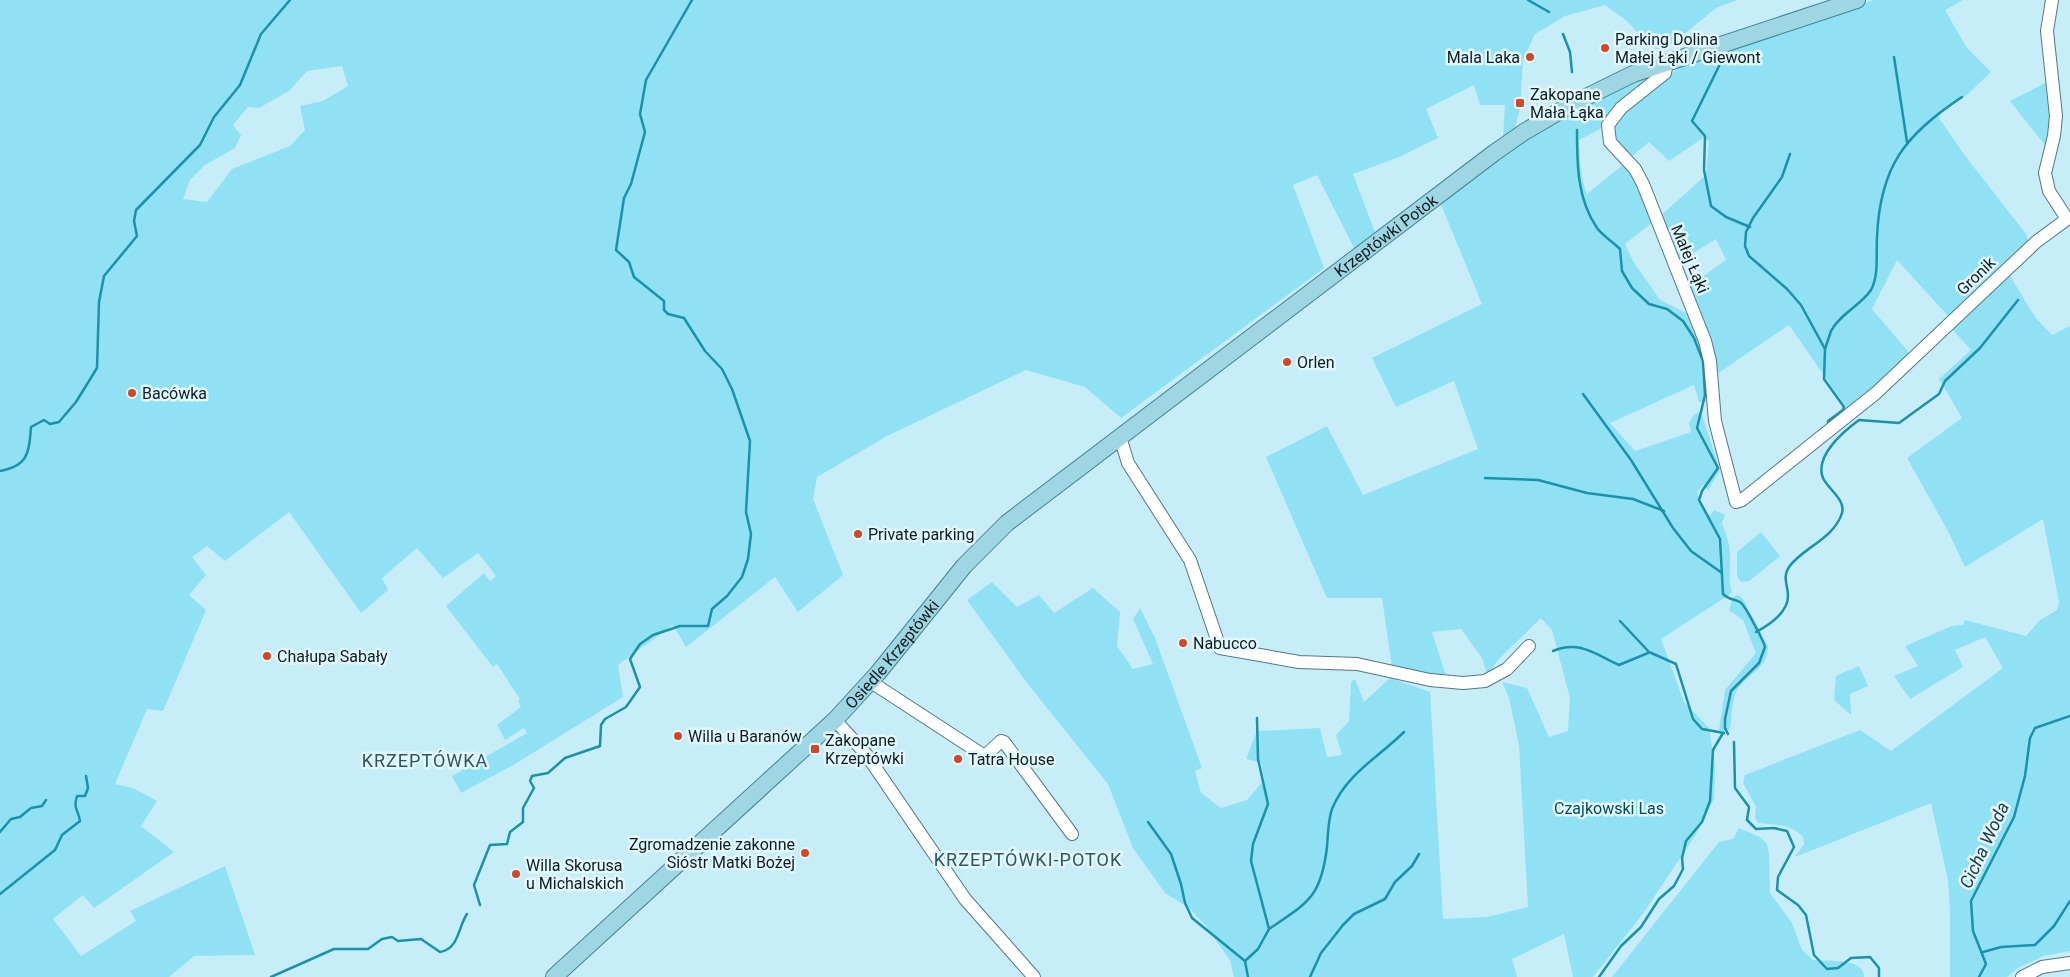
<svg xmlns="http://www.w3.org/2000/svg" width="2070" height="977" font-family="Roboto,sans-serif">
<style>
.green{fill:#90e1f4;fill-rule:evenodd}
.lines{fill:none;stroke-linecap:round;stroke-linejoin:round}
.stream{stroke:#1a92a9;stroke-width:2.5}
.minor-casing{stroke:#537780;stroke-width:14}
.major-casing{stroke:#438392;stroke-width:18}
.minor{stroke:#fff;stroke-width:12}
.major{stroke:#9fd6e3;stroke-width:16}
.poi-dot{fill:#d24826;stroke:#e1f8fe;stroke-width:2}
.labels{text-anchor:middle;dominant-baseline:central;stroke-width:5;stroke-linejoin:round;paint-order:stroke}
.poi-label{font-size:16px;fill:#0e1c20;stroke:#e1f8fe;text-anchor:start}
.street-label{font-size:16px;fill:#0e1c20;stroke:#e1f8fe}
.park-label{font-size:16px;fill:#074a57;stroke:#e1f8fe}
.neighbourhood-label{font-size:18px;letter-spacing:1px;fill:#31545d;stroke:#e1f8fe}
.water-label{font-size:18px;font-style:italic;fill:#1e363c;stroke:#e1f8fe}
</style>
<rect width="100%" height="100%" fill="#c7eef8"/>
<g class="green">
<path d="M 0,0 L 1737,0 L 1716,8 L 1675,42 L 1659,50 L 1650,46 L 1627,21 L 1605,5 L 1565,16 L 1535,34 L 1523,60 L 1520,109 L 1515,128 L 1503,137 L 1505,105 L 1480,105 L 1474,85 L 1426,109 L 1438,138 L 1397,158 L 1353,174 L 1376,235 L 1355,250 L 1317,175 L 1293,185 L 1324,268 L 1121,418 L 1085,387 L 1026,370 L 887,436 L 817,477 L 813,499 L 843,575 L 798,612 L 775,577 L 686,647 L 673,625 L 618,665 L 623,697 L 515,764 L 461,793 L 452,776 L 527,733 L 524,728 L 505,740 L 497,725 L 521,707 L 518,701 L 520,699 L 497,664 L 493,667 L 446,606 L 484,573 L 490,581 L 496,576 L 478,553 L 443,578 L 417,548 L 382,578 L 388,590 L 361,613 L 289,512 L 225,561 L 207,546 L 192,557 L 206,575 L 189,595 L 206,610 L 163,711 L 147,709 L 115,784 L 133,788 L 157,801 L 141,826 L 174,852 L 94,908 L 83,895 L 53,919 L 81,956 L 136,921 L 130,911 L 225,866 L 255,955 L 194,956 L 169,977 L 0,977 ZM 342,66 L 348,86 L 323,101 L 300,106 L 305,130 L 290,146 L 232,169 L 207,202 L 183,199 L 190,180 L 205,165 L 235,148 L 241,135 L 233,125 L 248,107 L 259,108 L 289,91 L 307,71 Z"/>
<path d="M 1874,0 L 1963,0 L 1945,10 L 1967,48 L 1991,72 L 1967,95 L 1937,115 L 1963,153 L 2026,234 L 2029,242 L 1950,318 L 1897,260 L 1872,309 L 1912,356 L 1848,410 L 1789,325 L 1714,376 L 1688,287 L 1726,260 L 1716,239 L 1677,263 L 1658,218 L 1706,175 L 1709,141 L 1703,138 L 1669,161 L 1649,142 L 1631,157 L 1616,143 L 1614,121 L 1680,67 L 1704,56 Z"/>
<path d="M 1657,72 L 1607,118 L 1602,128 L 1579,140 C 1580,158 1580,178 1587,194 L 1625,163 L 1632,170 L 1654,221 L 1625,244 L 1633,261 L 1660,300 L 1694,317 L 1703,350 L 1708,402 L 1699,402 L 1694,385 L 1610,423 L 1635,451 L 1691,432 L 1689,423 L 1694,414 L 1701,412 L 1720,470 L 1708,490 L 1703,485 L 1697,492 L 1700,502 L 1710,516 L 1714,510 L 1725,515 L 1722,523 C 1726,535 1731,546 1730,559 C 1730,572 1728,580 1732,592 L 1727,598 L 1726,597 L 1661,639 L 1684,702 L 1709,728 L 1715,765 L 1714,799 L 1695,836 L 1642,915 L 1593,977 L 1573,977 L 1564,934 L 1512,959 L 1517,977 L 1234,977 L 1230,960 L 1205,925 L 1189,908 L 1165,893 L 1133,848 L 1108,784 L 1027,683 L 967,600 L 992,582 L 1017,607 L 1039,595 L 1054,613 L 1093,588 L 1120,612 L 1117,646 L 1133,669 L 1153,664 L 1133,619 L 1140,608 L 1155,638 L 1202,768 L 1195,771 L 1201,793 L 1221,808 L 1247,800 L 1264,780 L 1261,763 L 1246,759 L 1257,731 L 1320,728 L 1327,757 L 1342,755 L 1336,735 L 1349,721 L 1351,682 L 1355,679 L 1364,702 L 1390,678 L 1430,692 L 1443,919 L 1487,917 L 1528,907 L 1519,745 L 1509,698 L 1502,682 L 1527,688 L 1549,737 L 1568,731 L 1570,698 L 1552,630 L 1541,618 L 1499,659 L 1487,675 L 1482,658 L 1461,629 L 1432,632 L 1447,679 L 1392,667 L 1382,598 L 1327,598 L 1266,457 L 1327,426 L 1363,495 L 1478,449 L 1454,381 L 1396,407 L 1372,358 L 1482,304 L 1440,202 L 1549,123 Z"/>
<path d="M 2047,82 L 2052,111 L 2049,150 L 2010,101 Z"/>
<path d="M 2007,271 L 2035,317 L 2052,335 L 2070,326 L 2070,951 L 2044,956 L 2018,968 L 2007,977 L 1950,977 L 1950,913 L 1948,880 L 1931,803 L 1795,857 L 1804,844 L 1803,837 C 1791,824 1775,825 1758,823 L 1755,818 L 1756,807 L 1743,783 L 1745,775 L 1860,730 L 1891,751 L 2003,668 L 1985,637 L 1955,650 L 1963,667 L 1910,699 L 1894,676 L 1918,666 L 1905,646 L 1952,626 L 1963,625 L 1965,620 L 2026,636 L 2040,620 L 2057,610 L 2059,602 L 2043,519 L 1965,567 L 1948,531 L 1907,458 L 1962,418 L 1939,379 L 1971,350 L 1950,327 Z"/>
<path d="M 1761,532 L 1780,556 L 1749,581 L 1741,582 L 1737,576 L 1737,552 Z"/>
<path d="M 1738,595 L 1743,599 L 1768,646 C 1768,669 1749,672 1737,690 C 1731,701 1732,717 1730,729 L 1723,732 L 1719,730 L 1725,690 L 1756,653 L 1743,620 L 1729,610 L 1733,597 Z"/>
<path d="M 1859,666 L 1868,686 L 1850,694 L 1851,715 L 1834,700 L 1836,676 Z"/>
<path d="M 1739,828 L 1760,837 L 1767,844 L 1769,855 L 1770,893 L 1792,923 L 1802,950 L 1813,960 C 1828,962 1864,957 1864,977 L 1612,977 L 1719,842 L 1733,839 Z"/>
</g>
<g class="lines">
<g class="stream">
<path d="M 1528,0 L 1549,12"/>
<path d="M 1563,34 L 1570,52 L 1572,72"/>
<path d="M 1724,56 L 1692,121 L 1705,136 L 1704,170 L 1711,206 L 1726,217 L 1750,227"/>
<path d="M 1894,57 L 1907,142"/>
<path d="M 1577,130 C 1577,164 1577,199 1597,228 C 1603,236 1613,242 1620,249 L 1622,271 L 1632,288 L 1649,304 L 1667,309 L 1683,321 L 1694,338 L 1703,361 L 1705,395 L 1697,428 L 1718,468 L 1702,491 L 1699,500 L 1720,539 L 1723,594 C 1729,600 1734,599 1740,602 C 1745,605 1763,640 1765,647 L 1759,663 L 1731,691 L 1725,719 L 1725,728 L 1728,734"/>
<path d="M 1790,154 L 1782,177 L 1753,218 L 1746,232 L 1745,246 L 1749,256 L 1787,289 L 1801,305 L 1825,349 L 1824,379 L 1844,407 L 1843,410 L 1828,421 L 1829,426"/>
<path d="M 1825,349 C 1827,343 1829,337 1831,331 C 1839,315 1861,305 1871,290 C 1879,276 1876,252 1877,237 C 1880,166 1905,135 1962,97"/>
<path d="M 1583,394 L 1631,460 L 1673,528 L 1691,551 L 1722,573"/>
<path d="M 0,471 C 28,466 29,453 31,427 L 44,420 L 50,424 L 59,422 L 76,402 L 97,368 L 99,302 L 104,276 L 137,236 L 134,221 L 136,210 L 200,145 L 214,117 L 240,85 L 261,34 L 290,0"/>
<path d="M 1485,478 L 1538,480 L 1587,493 L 1633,499 L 1664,511"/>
<path d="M 1620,621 L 1649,652 L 1676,664 L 1693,719 L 1702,729 L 1724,733"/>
<path d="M 1756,632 C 1769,625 1788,613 1788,596 C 1788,585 1782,577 1789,567 C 1802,548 1834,539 1842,513 C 1846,500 1828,489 1823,478 C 1814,456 1844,431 1859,420 L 1899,423 L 1939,394 L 1945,381 L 1980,348 L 2018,300"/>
<path d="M 1553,651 C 1579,640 1595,654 1619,665 L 1648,653"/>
<path d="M 1734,742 L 1735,788 L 1749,807 L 1747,820 L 1756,829 L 1774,828 L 1787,831 L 1794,847 L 1778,877 L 1777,890 L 1798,905 L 1806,915 L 1814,955 L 1827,969 L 1838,968 L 1851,958 L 1870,957 L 1879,968 L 1879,977"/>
<path d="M 1148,822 L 1171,854 L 1181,884 L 1185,903 L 1192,918 L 1245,961"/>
<path d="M 0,832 L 11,819 L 20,817 L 31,808 L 42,806 L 46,800"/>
<path d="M 0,894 L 55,850 L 62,835 L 80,821 C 78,809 73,809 77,796 L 85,796 L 88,788 L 86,776"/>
<path d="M 480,905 L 474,885 L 490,845 L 507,844 L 510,832 L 523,822 L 523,808 L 534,788 L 530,781 L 532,776 L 548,773 L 565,758 L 600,746 L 601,725 L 605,719 L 626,707 L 640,687 L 630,659 L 640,644 L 653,635 L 680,626 L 708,626 L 712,609 L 727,596 L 742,577 L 748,559 L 751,534 L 746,512 L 750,441 L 732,389 L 722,369 L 705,351 L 684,318 L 668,314 L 664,310 L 664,301 L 634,277 L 629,262 L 616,250 L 624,198 L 631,184 L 645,132 L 640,114 L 646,80 L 692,0"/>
<path d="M 1269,929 C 1309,902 1321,897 1327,847 C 1328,835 1328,820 1332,809 C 1346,774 1379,757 1404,732"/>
<path d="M 1983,952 L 2001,947 L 2035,945 L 2054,926 L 2070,901"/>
<path d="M 271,977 L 334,949 L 368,949 L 382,939 L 392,937 L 398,941 L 421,939 L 440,952 C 459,949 458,927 467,914"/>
<path d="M 1248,977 L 1245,961 L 1258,949 L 1269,929 L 1251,861 L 1253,844 L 1268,804 L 1258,759 L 1257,718"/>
<path d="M 1310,977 L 1321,953 L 1343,925 L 1354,914 L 1385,899 L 1395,882 L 1412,866 L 1419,854"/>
<path d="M 1599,977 L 1621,946 L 1641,927 L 1659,899 L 1674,886 L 1683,869 L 1682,858 L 1686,841 L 1702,822 L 1710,801 L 1713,750 L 1723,733"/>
<path d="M 1979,977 L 1986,964 L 1973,931 L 1971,901 L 2014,817 L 2025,776 L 2030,738 L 2035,728 L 2070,716"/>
</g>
<defs>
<g id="minor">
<path d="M 1667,62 L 1665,73 L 1621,108 L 1608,125 L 1610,142 L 1635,169 L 1643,184 L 1705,341 L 1710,361 L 1715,421 L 1736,502 L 1742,500 L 1876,393 L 2036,242 L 2067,219 L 2049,191 L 2045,173 L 2054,136 L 2056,116 L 2047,31 L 2052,0"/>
<path d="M 1120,437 L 1128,463 L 1190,560 L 1220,648 L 1299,662 L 1357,664 L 1430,680 L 1463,683 L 1485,681 L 1507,669 L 1529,646"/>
<path d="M 871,682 L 983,755 L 986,755 L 1001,741 L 1004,742 L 1072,834"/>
<path d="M 835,720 L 866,754 L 965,899 L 1034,977"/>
<path d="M 2022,977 L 2042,967 L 2070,963"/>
</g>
<g id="major">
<path id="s1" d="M 554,977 L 835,720 L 878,673 L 964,566 L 1007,523 L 1494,153 L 1524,132 L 1572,104 L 1633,74 L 1857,0"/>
</g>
</defs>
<use href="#minor" class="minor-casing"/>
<use href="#major" class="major-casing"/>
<use href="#minor" class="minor"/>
<use href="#major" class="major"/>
</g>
<g class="poi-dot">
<circle cx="1605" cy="48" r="5"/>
<circle cx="1530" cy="57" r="5"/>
<rect x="1515" y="98" width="10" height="10" rx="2.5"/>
<circle cx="1287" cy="362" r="5"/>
<circle cx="132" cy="393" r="5"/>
<circle cx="858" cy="534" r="5"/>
<circle cx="1183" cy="643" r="5"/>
<circle cx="267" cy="656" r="5"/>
<circle cx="678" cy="736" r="5"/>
<rect x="810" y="744" width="10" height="10" rx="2.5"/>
<circle cx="958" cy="759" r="5"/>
<circle cx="805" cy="853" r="5"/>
<circle cx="516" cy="874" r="5"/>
</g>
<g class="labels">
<g class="poi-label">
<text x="1615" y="39">Parking Dolina<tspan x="1615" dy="18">Małej Łąki / Giewont</tspan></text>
<text x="1520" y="57" text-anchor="end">Mala Laka</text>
<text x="1530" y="94">Zakopane<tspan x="1530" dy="18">Mała Łąka</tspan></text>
<text x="1297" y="362">Orlen</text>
<text x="142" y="393">Bacówka</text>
<text x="868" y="534">Private parking</text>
<text x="1193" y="643">Nabucco</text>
<text x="277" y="656">Chałupa Sabały</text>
<text x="688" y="736">Willa u Baranów</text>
<text x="825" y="740">Zakopane<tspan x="825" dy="18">Krzeptówki</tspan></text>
<text x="968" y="759">Tatra House</text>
<text x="795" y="844" text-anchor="end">Zgromadzenie zakonne<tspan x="795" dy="18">Sióstr Matki Bożej</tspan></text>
<text x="526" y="865">Willa Skorusa<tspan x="526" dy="18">u Michalskich</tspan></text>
</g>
<g class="street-label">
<text stroke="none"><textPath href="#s1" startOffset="1118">Krzeptówki Potok</textPath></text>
<text transform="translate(1690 259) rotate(67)">Małej Łąki</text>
<text transform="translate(1976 276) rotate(-44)">Gronik</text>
<text stroke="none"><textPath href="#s1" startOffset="468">Osiedle Krzeptówki</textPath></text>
</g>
<g class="park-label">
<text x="1609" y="808">Czajkowski Las</text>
</g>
<g class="neighbourhood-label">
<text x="425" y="760">KRZEPTÓWKA</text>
<text x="1028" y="859">KRZEPTÓWKI-POTOK</text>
</g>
<g class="water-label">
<text transform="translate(1984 845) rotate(-65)">Cicha Woda</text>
</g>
</g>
</svg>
